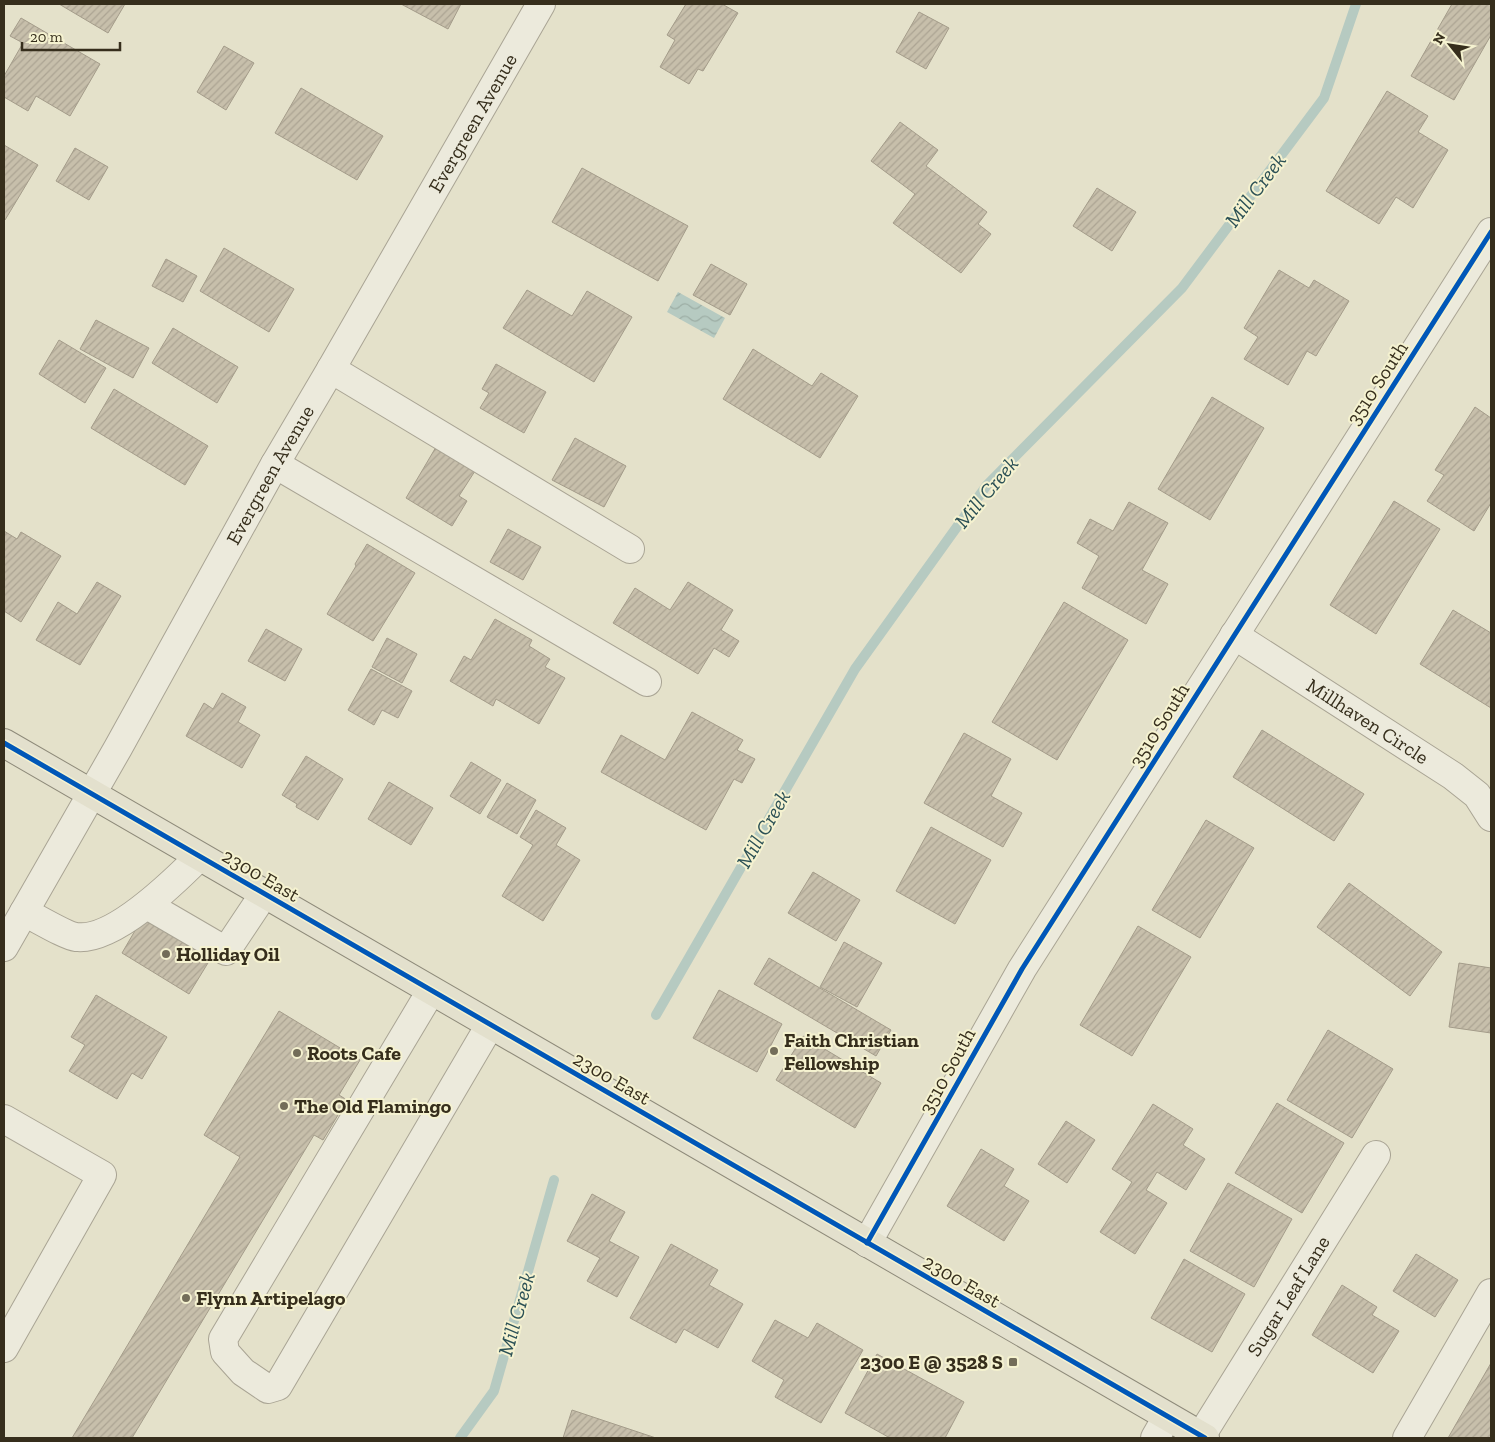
<svg xmlns="http://www.w3.org/2000/svg" width="1495" height="1442" font-family="'Zilla Slab',serif">
<style>
.water{fill:url(#water-waves)}
.lines{fill:none;stroke-linecap:round;stroke-linejoin:round}
.stream{stroke:#b6cac1;stroke-width:10}
.building{fill:url(#building-hatch);stroke:#a49c8a}
.minor-casing{stroke:#a9a494;stroke-width:30}
.major-casing{stroke:#8e8a7a;stroke-width:30}
.minor{stroke:#eceadc;stroke-width:28}
.major{stroke:#e3e0cd;stroke-width:28}
.cycleway-casing{stroke:#f5f2d0;stroke-width:8}
.cycleway{stroke:#0057b8;stroke-width:5}
.poi-dot{fill:#736d59;stroke:#f5f2d0;stroke-width:2}
.labels{text-anchor:middle;dominant-baseline:central;stroke-width:4;stroke-linejoin:round;paint-order:stroke}
.street-label{font-size:20px;fill:#362e1c;stroke:#f5f2d0}
.poi-label{font-size:20px;font-weight:bold;fill:#362e1c;stroke:#f5f2d0;text-anchor:start}
.water-label{font-size:21px;font-style:italic;fill:#2c5156;stroke:#f5f2d0}
</style>
<defs>
<pattern id="water-waves" width="16" height="10" patternUnits="userSpaceOnUse" patternTransform="scale(1.25)"><rect width="16" height="10" fill="#b6cac1"/><path d="M0 5q4-4 8 0t8 0" fill="none" stroke="#9daea5"/></pattern>
<pattern id="building-hatch" width="6" height="6" patternUnits="userSpaceOnUse" patternTransform="scale(1.25)"><rect width="6" height="6" fill="#c7bfab"/><path d="M-1 1l2-2M0 6l6-6M5 7l2-2" fill="none" stroke="#aca493"/></pattern>
</defs>
<rect width="100%" height="100%" fill="#e4e1ca"/>
<path class="water" d="M 678,292 L 725,318 L 714,338 L 667,312 Z"/>
<g class="lines">
<g class="stream">
<path d="M 656,1015 L 855,669 L 987,485 L 1182,288 L 1324,98 L 1356,4"/>
<path d="M 460,1438 L 494,1391 L 554,1180"/>
</g>
</g>
<g class="building">
<path d="M 59,4 L 125,4 L 108,33 Z"/>
<path d="M 401,4 L 461,4 L 448,29 Z"/>
<path d="M 686,4 L 722,4 L 738,13 L 703,71 L 698,69 L 689,84 L 660,67 L 675,40 L 667,35 Z"/>
<path d="M 1452,4 L 1491,4 L 1491,35 L 1454,100 L 1411,76 Z"/>
<path d="M 919,12 L 949,28 L 926,69 L 896,52 Z"/>
<path d="M 21,18 L 100,64 L 70,116 L 36,96 L 28,111 L 4,97 L 4,76 L 23,43 L 10,36 Z"/>
<path d="M 224,46 L 254,63 L 226,110 L 197,92 Z"/>
<path d="M 301,88 L 383,136 L 357,180 L 275,133 Z"/>
<path d="M 1387,91 L 1428,116 L 1418,132 L 1448,150 L 1413,208 L 1396,197 L 1379,224 L 1326,191 Z"/>
<path d="M 900,122 L 938,150 L 926,166 L 987,212 L 978,224 L 991,234 L 961,273 L 893,223 L 915,194 L 871,161 Z"/>
<path d="M 4,145 L 38,165 L 5,220 L 4,219 Z"/>
<path d="M 75,148 L 108,167 L 89,200 L 56,181 Z"/>
<path d="M 582,168 L 688,226 L 658,281 L 552,222 Z"/>
<path d="M 1097,188 L 1136,212 L 1112,251 L 1073,226 Z"/>
<path d="M 224,248 L 294,289 L 269,332 L 200,291 Z"/>
<path d="M 166,259 L 197,276 L 183,302 L 152,286 Z"/>
<path d="M 711,264 L 747,284 L 730,315 L 693,295 Z"/>
<path d="M 1279,270 L 1309,288 L 1314,280 L 1349,301 L 1316,356 L 1307,351 L 1288,385 L 1244,359 L 1258,337 L 1244,328 Z"/>
<path d="M 527,290 L 572,316 L 587,291 L 632,317 L 594,382 L 503,328 Z"/>
<path d="M 96,320 L 149,348 L 133,378 L 80,349 Z"/>
<path d="M 173,328 L 238,367 L 217,403 L 152,363 Z"/>
<path d="M 59,340 L 106,368 L 85,403 L 39,374 Z"/>
<path d="M 753,349 L 812,386 L 821,373 L 858,396 L 820,458 L 723,399 Z"/>
<path d="M 496,364 L 546,392 L 524,433 L 480,408 L 489,393 L 482,389 Z"/>
<path d="M 114,389 L 208,446 L 185,485 L 91,428 Z"/>
<path d="M 1212,397 L 1264,428 L 1210,520 L 1158,489 Z"/>
<path d="M 1475,407 L 1491,418 L 1491,503 L 1474,531 L 1427,501 L 1444,475 L 1435,470 Z"/>
<path d="M 575,438 L 626,466 L 604,507 L 552,480 Z"/>
<path d="M 436,447 L 475,471 L 459,496 L 467,501 L 452,526 L 406,498 Z"/>
<path d="M 1394,501 L 1440,529 L 1376,634 L 1330,605 Z"/>
<path d="M 1129,502 L 1168,523 L 1142,570 L 1168,584 L 1146,624 L 1082,588 L 1099,556 L 1077,543 L 1090,519 L 1113,531 Z"/>
<path d="M 508,529 L 541,547 L 523,580 L 490,562 Z"/>
<path d="M 4,531 L 17,539 L 21,532 L 61,556 L 21,622 L 4,611 Z"/>
<path d="M 367,544 L 415,573 L 373,641 L 327,614 L 356,566 L 355,564 Z"/>
<path d="M 97,582 L 121,596 L 80,665 L 36,640 L 58,602 L 77,614 Z"/>
<path d="M 688,582 L 733,610 L 721,630 L 739,641 L 729,657 L 714,648 L 698,674 L 613,623 L 635,588 L 670,610 Z"/>
<path d="M 1064,602 L 1128,640 L 1057,760 L 992,722 Z"/>
<path d="M 1453,610 L 1491,633 L 1491,708 L 1420,664 Z"/>
<path d="M 495,619 L 532,640 L 529,646 L 550,659 L 545,667 L 565,678 L 539,724 L 496,699 L 493,706 L 450,681 L 464,656 L 471,660 Z"/>
<path d="M 266,629 L 302,649 L 285,681 L 248,661 Z"/>
<path d="M 387,638 L 417,654 L 402,683 L 372,667 Z"/>
<path d="M 371,669 L 412,691 L 398,718 L 382,710 L 374,725 L 348,710 Z"/>
<path d="M 222,693 L 246,707 L 238,722 L 260,735 L 242,768 L 186,736 L 204,703 L 213,709 Z"/>
<path d="M 692,712 L 743,740 L 737,750 L 755,759 L 742,783 L 734,779 L 706,830 L 601,772 L 621,735 L 665,760 Z"/>
<path d="M 1262,730 L 1364,794 L 1334,841 L 1233,777 Z"/>
<path d="M 964,733 L 1011,759 L 991,796 L 1022,813 L 1003,847 L 924,803 Z"/>
<path d="M 306,756 L 343,779 L 318,820 L 296,807 L 297,804 L 282,795 Z"/>
<path d="M 471,762 L 501,780 L 480,814 L 450,796 Z"/>
<path d="M 389,782 L 433,808 L 411,845 L 368,819 Z"/>
<path d="M 507,783 L 536,800 L 517,834 L 487,817 Z"/>
<path d="M 536,810 L 566,828 L 556,845 L 580,860 L 543,921 L 502,896 L 533,845 L 520,837 Z"/>
<path d="M 1206,820 L 1254,848 L 1200,938 L 1152,910 Z"/>
<path d="M 931,827 L 991,860 L 955,924 L 896,891 Z"/>
<path d="M 813,872 L 860,900 L 836,941 L 788,913 Z"/>
<path d="M 1349,883 L 1442,952 L 1410,996 L 1317,927 Z"/>
<path d="M 143,917 L 211,958 L 189,994 L 122,953 Z"/>
<path d="M 1138,926 L 1191,957 L 1132,1056 L 1080,1025 Z"/>
<path d="M 844,942 L 882,963 L 857,1007 L 820,987 Z"/>
<path d="M 769,958 L 891,1030 L 876,1056 L 754,984 Z"/>
<path d="M 1459,963 L 1491,968 L 1491,1033 L 1449,1027 Z"/>
<path d="M 719,990 L 782,1024 L 757,1072 L 693,1038 Z"/>
<path d="M 96,995 L 167,1037 L 142,1079 L 132,1073 L 117,1099 L 69,1071 L 85,1045 L 71,1037 Z"/>
<path d="M 279,1011 L 360,1060 L 339,1095 L 347,1100 L 323,1140 L 314,1135 L 132,1438 L 72,1438 L 240,1157 L 204,1135 Z"/>
<path d="M 1328,1030 L 1393,1069 L 1352,1138 L 1287,1100 Z"/>
<path d="M 803,1036 L 881,1083 L 855,1128 L 776,1080 Z"/>
<path d="M 1277,1103 L 1344,1143 L 1302,1213 L 1235,1173 Z"/>
<path d="M 1153,1104 L 1193,1129 L 1183,1145 L 1205,1159 L 1186,1190 L 1157,1172 L 1146,1190 L 1167,1203 L 1135,1254 L 1100,1232 L 1132,1182 L 1112,1169 Z"/>
<path d="M 1066,1121 L 1095,1140 L 1067,1183 L 1038,1164 Z"/>
<path d="M 981,1149 L 1014,1169 L 1004,1186 L 1029,1201 L 1004,1241 L 947,1206 Z"/>
<path d="M 1228,1183 L 1292,1219 L 1254,1287 L 1190,1251 Z"/>
<path d="M 592,1194 L 625,1212 L 609,1241 L 639,1257 L 617,1297 L 587,1281 L 600,1258 L 567,1241 Z"/>
<path d="M 671,1244 L 718,1270 L 709,1285 L 743,1304 L 718,1348 L 684,1329 L 676,1343 L 630,1318 Z"/>
<path d="M 1416,1254 L 1458,1280 L 1435,1317 L 1393,1291 Z"/>
<path d="M 1184,1259 L 1245,1294 L 1212,1352 L 1151,1318 Z"/>
<path d="M 1342,1285 L 1377,1307 L 1372,1315 L 1399,1331 L 1373,1373 L 1312,1335 Z"/>
<path d="M 775,1320 L 808,1338 L 817,1323 L 863,1350 L 821,1423 L 775,1397 L 784,1380 L 752,1361 Z"/>
<path d="M 877,1354 L 964,1402 L 945,1438 L 890,1438 L 845,1413 Z"/>
<path d="M 1491,1363 L 1491,1438 L 1448,1438 Z"/>
<path d="M 572,1410 L 656,1438 L 563,1438 Z"/>
</g>
<g class="lines">
<defs>
<g id="minor">
<path d="M 331,369 L 630,549"/>
<path d="M 275,464 L 647,682"/>
<path id="s1" d="M 1234,635 L 1453,776 L 1477,795 L 1491,817"/>
<path d="M 147,905 L 226,951 L 264,894"/>
<path d="M 24,912 C 35,917 66,936 76,937 C 113,942 175,881 199,857"/>
<path id="s2" d="M 4,947 L 118,748 L 275,464 L 331,369 L 541,4"/>
<path d="M 431,991 L 223,1339 L 225,1352 L 243,1372 L 268,1389 L 278,1386 L 490,1025"/>
<path d="M 4,1119 L 102,1175 L 4,1348"/>
<path d="M 867,1243 L 1022,969 L 1491,232"/>
<path id="s3" d="M 1201,1436 L 1376,1155"/>
<path d="M 1155,1438 L 1167,1417"/>
<path d="M 1407,1438 L 1491,1293"/>
</g>
<path id="major" d="M 4,743 L 1205,1438"/>
</defs>
<use href="#minor" class="minor-casing"/>
<use href="#major" class="major-casing"/>
<use href="#minor" class="minor"/>
<use href="#major" class="major"/>
<defs>
<g id="cycleway">
<path d="M 4,743 L 1205,1438"/>
<path d="M 867,1243 L 1022,969 L 1491,232"/>
</g>
</defs>
<use href="#cycleway" class="cycleway-casing"/>
<use href="#cycleway" class="cycleway"/>
</g>
<g class="poi-dot">
<circle cx="166" cy="954" r="5"/>
<circle cx="774" cy="1051" r="5"/>
<circle cx="297" cy="1053" r="5"/>
<circle cx="284" cy="1106" r="5"/>
<circle cx="186" cy="1298" r="5"/>
<rect x="1008" y="1357" width="10" height="10" rx="2.5"/>
</g>
<g class="labels">
<g class="street-label">
<text stroke="none"><textPath href="#s2" startOffset="948">Evergreen Avenue</textPath></text>
<text transform="translate(1377 383) rotate(-57)">3510 South</text>
<text stroke="none"><textPath href="#s2" startOffset="542">Evergreen Avenue</textPath></text>
<text stroke="none"><textPath href="#s1" startOffset="159">Millhaven Circle</textPath></text>
<text transform="translate(1159 725) rotate(-58)">3510 South</text>
<text transform="translate(261 875) rotate(30)">2300 East</text>
<text transform="translate(947 1071) rotate(-61)">3510 South</text>
<text transform="translate(612 1078) rotate(30)">2300 East</text>
<text transform="translate(962 1281) rotate(30)">2300 East</text>
<text stroke="none"><textPath href="#s3" startOffset="165">Sugar Leaf Lane</textPath></text>
</g>
<g class="poi-label">
<text x="176" y="954">Holliday Oil</text>
<text x="784" y="1040">Faith Christian<tspan x="784" dy="23">Fellowship</tspan></text>
<text x="307" y="1053">Roots Cafe</text>
<text x="294" y="1106">The Old Flamingo</text>
<text x="196" y="1298">Flynn Artipelago</text>
<text x="1003" y="1362" text-anchor="end">2300 E @ 3528 S</text>
</g>
<g class="water-label">
<text transform="translate(1255 190) rotate(-53)">Mill Creek</text>
<text transform="translate(986 492) rotate(-50)">Mill Creek</text>
<text transform="translate(763 829) rotate(-60)">Mill Creek</text>
<text transform="translate(516 1314) rotate(-74)">Mill Creek</text>
</g>
</g>
<rect width="1495" height="1442" fill="none" stroke="#362e1c" stroke-width="10"/>
<g transform="translate(1450 45) rotate(300)" stroke="#f5f2d0" stroke-width="4" paint-order="stroke">
<path d="M0-4L9 19L0 12L-9 19Z" fill="#362e1c"/>
<text y="-8" font-size="14" font-weight="bold" text-anchor="middle" fill="#362e1c">N</text>
</g>
<path d="M22 42v8h98v-8" fill="none" stroke="#362e1c" stroke-width="2.5"/>
<text x="30" y="42" font-size="15" fill="#362e1c" stroke="#f5f2d0" stroke-width="4" paint-order="stroke">20 m</text>
</svg>
